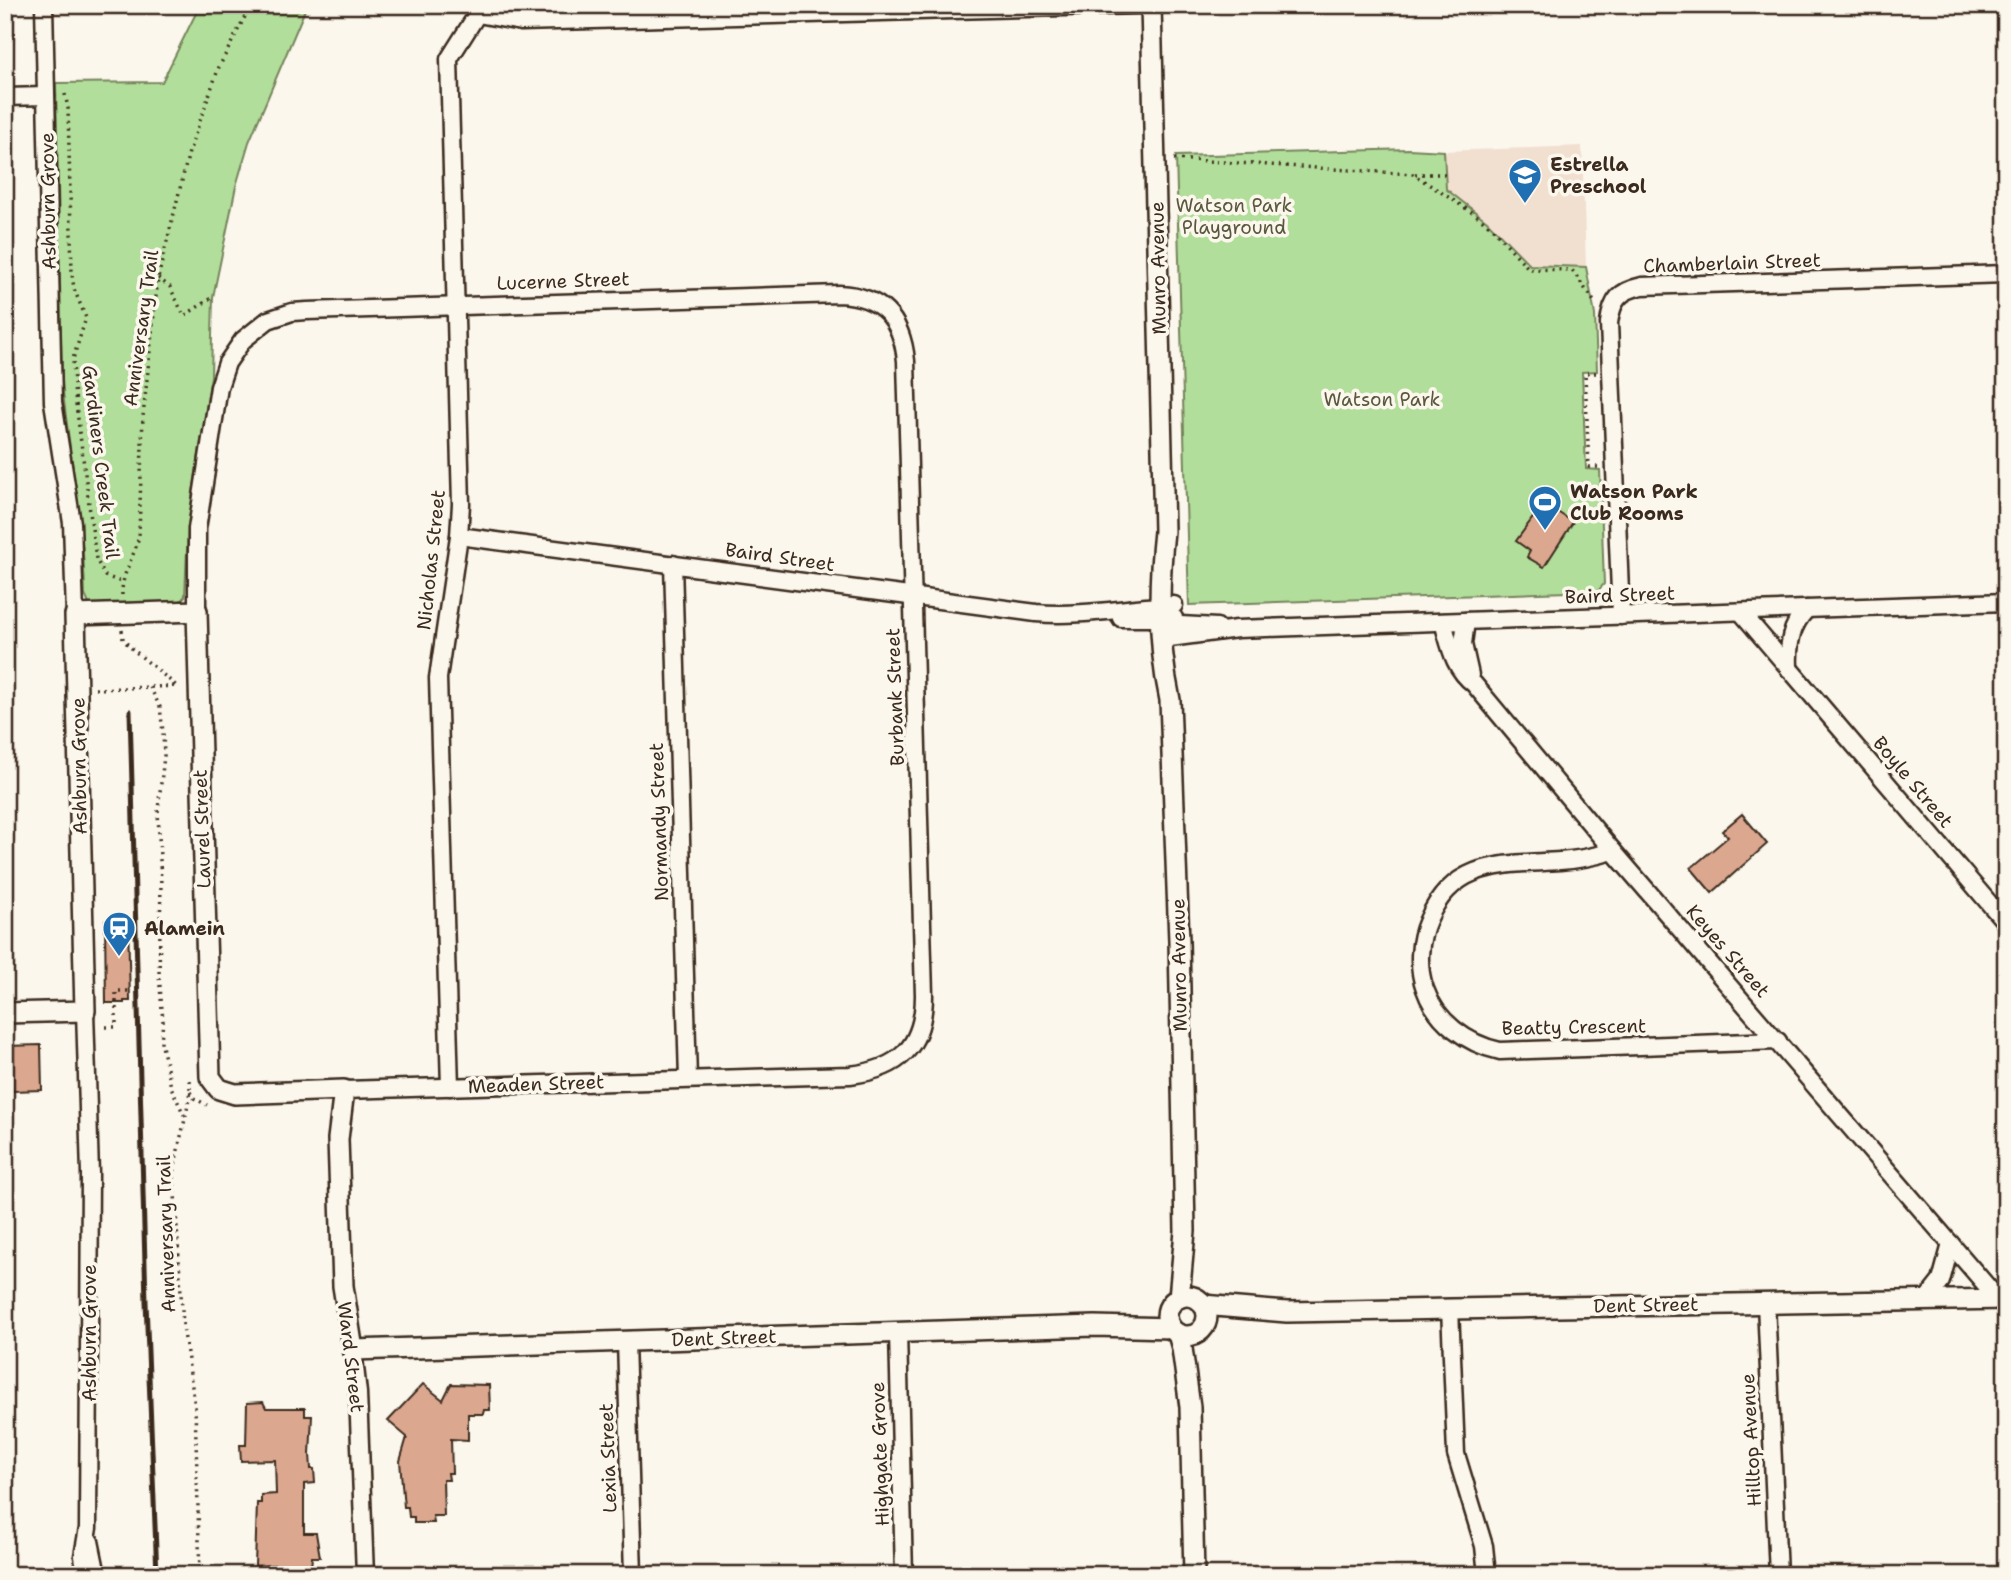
<svg xmlns="http://www.w3.org/2000/svg" width="2011" height="1580" font-family="'Shantell Sans',sans-serif">
<style>
.built{fill:#f1dfd0}
.green{fill:#b2de9b;stroke:#76845c;stroke-width:2}
.building{fill:#dba78f;stroke:#3b2a1e;stroke-width:2}
.lines{fill:none;stroke-linecap:round;stroke-linejoin:round}
.minor-casing{stroke:#3b2a1e;stroke-width:21}
.tertiary-casing{stroke:#3b2a1e;stroke-width:24}
.path{stroke:#3b2a1e;stroke-width:3.5;stroke-dasharray:2 5;stroke-linecap:butt}
.minor{stroke:#fbf7ec;stroke-width:16}
.tertiary{stroke:#fbf7ec;stroke-width:19}
.rail{stroke:#3b2a1e;stroke-width:5}
.labels{text-anchor:middle;dominant-baseline:central;stroke-width:7;stroke-linejoin:round;paint-order:stroke}
.poi-label{font-size:19px;font-weight:bold;fill:#3b2a1e;stroke:#fbf7ec;text-anchor:start}
.street-label{font-size:19px;fill:#3b2a1e;stroke:#fbf7ec}
.park-label{font-size:19px;fill:#59573d;stroke:#fbf7ec}
</style>
<rect width="100%" height="100%" fill="#fbf7ec"/>
<filter id="ink" filterUnits="userSpaceOnUse"><feTurbulence type="fractalNoise" baseFrequency=".0143" numOctaves="2"/><feDisplacementMap in="SourceGraphic" scale="14" xChannelSelector="R" yChannelSelector="G"/><feConvolveMatrix kernelMatrix="1 2 1 2 8 2 1 2 1" color-interpolation-filters="sRGB"/></filter>
<g filter="url(#ink)">
<path class="built" d="M 1582,146 L 1586,267 L 1531,265 L 1487,221 L 1446,189 L 1444,151 Z"/>
<g class="green">
<path d="M 200,5 L 307,5 L 249,142 L 236,186 L 213,297 L 211,376 L 188,525 L 185,596 L 179,603 L 96,608 L 89,604 L 85,595 C 84,524 69,454 62,382 L 56,83 L 162,82 Z"/>
<path d="M 1409,149 L 1444,151 L 1446,189 L 1487,221 L 1530,265 L 1586,267 L 1595,315 L 1597,371 L 1582,372 L 1586,469 L 1600,470 L 1604,584 L 1598,591 L 1189,605 L 1176,156 Z"/>
</g>
<g class="building">
<path d="M 1548,506 L 1573,522 L 1544,567 L 1527,557 L 1530,551 L 1516,541 L 1540,508 L 1546,511 Z"/>
<path d="M 1742,814 L 1767,844 L 1712,893 L 1691,868 L 1728,837 L 1722,831 Z"/>
<path d="M 105,920 L 128,922 L 130,1001 L 124,1001 L 124,1003 L 106,1003 Z"/>
<path d="M 41,1045 L 42,1090 L 12,1091 L 11,1086 L 5,1086 L 5,1046 Z"/>
<path d="M 423,1384 L 443,1400 L 451,1384 L 489,1385 L 490,1410 L 484,1410 L 483,1414 L 468,1414 L 468,1440 L 451,1439 L 452,1473 L 448,1473 L 449,1480 L 443,1480 L 444,1516 L 433,1516 L 434,1523 L 414,1523 L 414,1517 L 409,1517 L 408,1507 L 404,1507 L 400,1461 L 407,1437 L 388,1421 Z"/>
<path d="M 263,1402 L 266,1408 L 305,1408 L 305,1416 L 312,1416 L 310,1454 L 311,1469 L 314,1469 L 315,1483 L 304,1484 L 304,1533 L 316,1533 L 320,1557 L 312,1557 L 311,1568 L 280,1568 L 278,1565 L 255,1566 L 257,1503 L 261,1503 L 261,1495 L 276,1494 L 275,1460 L 241,1461 L 240,1445 L 246,1445 L 247,1403 Z"/>
</g>
<g class="lines">
<defs>
<g id="minor">
<path d="M 44,5 L 53,402 L 72,523 L 75,615"/>
<path d="M 478,14 L 521,22 L 1139,5"/>
<path d="M 5,97 L 46,96"/>
<path d="M 459,536 L 1036,613 C 1083,617 1127,607 1174,605"/>
<path d="M 673,564 L 688,1079"/>
<path d="M 197,611 L 197,529 L 219,387 L 227,363 L 243,340 L 268,320 L 292,312 L 307,311 L 839,294 C 882,296 902,319 906,361 L 924,995 C 924,1046 900,1069 850,1075 L 344,1090"/>
<path d="M 1741,612 L 2006,923"/>
<path d="M 1621,616 L 1609,323 C 1612,300 1619,291 1642,286 L 2006,274"/>
<path d="M 1121,618 L 1174,618"/>
<path d="M 1466,621 L 1463,644 L 1470,675"/>
<path d="M 1443,622 C 1450,645 1453,668 1474,684 L 1613,851 L 1998,1299"/>
<path d="M 1162,624 L 1217,627"/>
<path d="M 1162,639 L 1237,629 L 2006,602"/>
<path d="M 1789,669 C 1788,645 1790,626 1807,609"/>
<path d="M 1613,851 C 1596,856 1578,860 1560,861 C 1505,865 1454,859 1428,920 C 1419,940 1417,967 1425,989 C 1436,1021 1467,1044 1500,1051 L 1778,1041"/>
<path d="M 85,1011 L 90,1174 L 88,1528 L 83,1556 L 86,1575"/>
<path d="M 450,1087 L 438,678 L 459,536 L 461,504 L 449,59 L 483,5"/>
<path d="M 1926,1300 L 1941,1281 L 1951,1244"/>
<path d="M 1766,1303 L 1778,1575"/>
<path d="M 1450,1308 L 1456,1454 L 1484,1546 L 1487,1575"/>
<path d="M 898,1332 L 904,1575"/>
<path d="M 626,1341 L 633,1575"/>
<path d="M 353,1350 L 358,1393 L 365,1575"/>
<path d="M 90,1541 L 97,1575"/>
</g>
<g id="tertiary">
<path d="M 1151,5 L 1164,531 C 1158,587 1158,645 1170,700 L 1179,941 L 1185,1231 L 1179,1298"/>
<path d="M 5,1013 L 85,1011 L 75,615 L 197,611 L 210,1077 L 219,1089 L 235,1094 L 344,1090 L 338,1139 L 343,1286 L 353,1350 L 1095,1326 L 1171,1328"/>
<circle cx="1187" cy="1316" r="20"/>
<path d="M 1203,1305 L 1287,1312 L 2006,1299"/>
<path d="M 1178,1334 L 1182,1348 L 1190,1407 L 1194,1575"/>
</g>
</defs>
<use href="#minor" class="minor-casing"/>
<use href="#tertiary" class="tertiary-casing"/>
<g class="path">
<path d="M 65,94 L 68,108 L 72,274 L 74,289 L 86,318 L 73,359 L 74,388 L 96,559 L 105,576 L 121,582"/>
<path d="M 1174,159 L 1413,174 L 1479,217 L 1493,229 L 1529,269 L 1572,270 L 1596,304"/>
<path d="M 1415,174 L 1445,174"/>
<path d="M 158,278 L 170,287 L 184,316 L 213,297"/>
<path d="M 1596,373 L 1585,373 L 1589,467 L 1599,467"/>
<path d="M 122,595 C 121,572 136,556 139,534 L 143,416 L 158,278 L 189,152 L 219,67 L 251,5"/>
<path d="M 122,630 L 123,639 L 130,647 L 179,688"/>
<path d="M 150,687 L 160,707 L 163,732 L 164,756 L 158,810 L 161,885 L 159,975 L 163,1021 L 161,1041 L 171,1087 L 184,1115"/>
<path d="M 95,689 L 179,686"/>
<path d="M 106,1027 L 116,1027 L 116,991 L 133,991"/>
<path d="M 190,1080 C 191,1110 176,1144 174,1177 L 183,1326 L 195,1407 L 200,1575"/>
<path d="M 190,1092 L 194,1098 L 207,1105"/>
</g>
<use href="#minor" class="minor"/>
<use href="#tertiary" class="tertiary"/>
<path class="rail" d="M 130,711 L 146,1302 L 157,1575"/>
</g>
</g>
<defs>
<symbol id="school-pin" viewBox="-11 -11 22 30"><path d="M0 17L-7.5 6A9.5 9.5 0 1 1 7.5 6Z" fill="#1f6fb2" stroke="#fbf7ec"/><path d="M0-5L7-2L0 1L-7-2ZM-4 1L0 2.5L4 1V4Q0 6-4 4Z" fill="#fff"/></symbol>
<symbol id="stadium-pin" viewBox="-11 -11 22 30"><path d="M0 17L-7.5 6A9.5 9.5 0 1 1 7.5 6Z" fill="#1f6fb2" stroke="#fbf7ec"/><path d="M0-5a6.5 5 0 1 0 0 10a6.5 5 0 1 0 0-10ZM-3.5-1.8h7v3.6h-7Z" fill="#fff"/></symbol>
<symbol id="station-pin" viewBox="-11 -11 22 30"><path d="M0 17L-7.5 6A9.5 9.5 0 1 1 7.5 6Z" fill="#1f6fb2" stroke="#fbf7ec"/><path d="M-3-6H3Q5-6 5-4V2Q5 4 3 4L4.5 6H3L1.5 4h-3L-3 6H-4.5L-3 4Q-5 4-5 2V-4Q-5-6-3-6ZM-3.5-4v3h7v-3ZM-3.5 1v1.5H-2V1ZM2 1v1.5H3.5V1Z" fill="#fff"/></symbol>
</defs>
<g fill-rule="evenodd">
<use href="#school-pin" x="1506" y="156" width="38" height="52"/>
<use href="#stadium-pin" x="1526" y="483" width="38" height="52"/>
<use href="#station-pin" x="100" y="909" width="38" height="52"/>
</g>
<g class="labels">
<g class="poi-label">
<text x="1550" y="164">Estrella<tspan x="1550" dy="22">Preschool</tspan></text>
<text x="1570" y="491">Watson Park<tspan x="1570" dy="22">Club Rooms</tspan></text>
<text x="144" y="928">Alamein</text>
</g>
<g class="street-label">
<text transform="translate(48 201) rotate(-91)">Ashburn Grove</text>
<text transform="translate(1732 263) rotate(-2)">Chamberlain Street</text>
<text transform="translate(1158 268) rotate(-91)">Munro Avenue</text>
<text transform="translate(563 281) rotate(-2)">Lucerne Street</text>
<text transform="translate(141 328) rotate(-82)">Anniversary Trail</text>
<text transform="translate(101 462) rotate(83)">Gardiners Creek Trail</text>
<text transform="translate(780 557) rotate(8)">Baird Street</text>
<text transform="translate(431 560) rotate(-84)">Nicholas Street</text>
<text transform="translate(1620 595) rotate(-2)">Baird Street</text>
<text transform="translate(895 697) rotate(-92)">Burbank Street</text>
<text transform="translate(79 766) rotate(-91)">Ashburn Grove</text>
<text transform="translate(1913 782) rotate(50)">Boyle Street</text>
<text transform="translate(659 822) rotate(-92)">Normandy Street</text>
<text transform="translate(202 829) rotate(-92)">Laurel Street</text>
<text transform="translate(1728 951) rotate(49)">Keyes Street</text>
<text transform="translate(1179 965) rotate(-91)">Munro Avenue</text>
<text transform="translate(1574 1027) rotate(-1)">Beatty Crescent</text>
<text transform="translate(536 1084) rotate(-2)">Meaden Street</text>
<text transform="translate(166 1234) rotate(-92)">Anniversary Trail</text>
<text transform="translate(1646 1305) rotate(-1)">Dent Street</text>
<text transform="translate(89 1333) rotate(-90)">Ashburn Grove</text>
<text transform="translate(724 1338) rotate(-2)">Dent Street</text>
<text transform="translate(351 1357) rotate(83)">Ward Street</text>
<text transform="translate(1751 1440) rotate(-93)">Hilltop Avenue</text>
<text transform="translate(880 1454) rotate(-92)">Highgate Grove</text>
<text transform="translate(608 1458) rotate(-92)">Lexia Street</text>
</g>
<g class="park-label">
<text x="1234" y="205">Watson Park<tspan x="1234" dy="22">Playground</tspan></text>
<text x="1382" y="399">Watson Park</text>
</g>
</g>
<rect width="2011" height="1580" fill="none" stroke="#fbf7ec" stroke-width="28"/>
<rect x="14" y="14" width="1983" height="1552" fill="none" stroke="#3b2a1e" stroke-width="2.5" filter="url(#ink)"/>
</svg>
